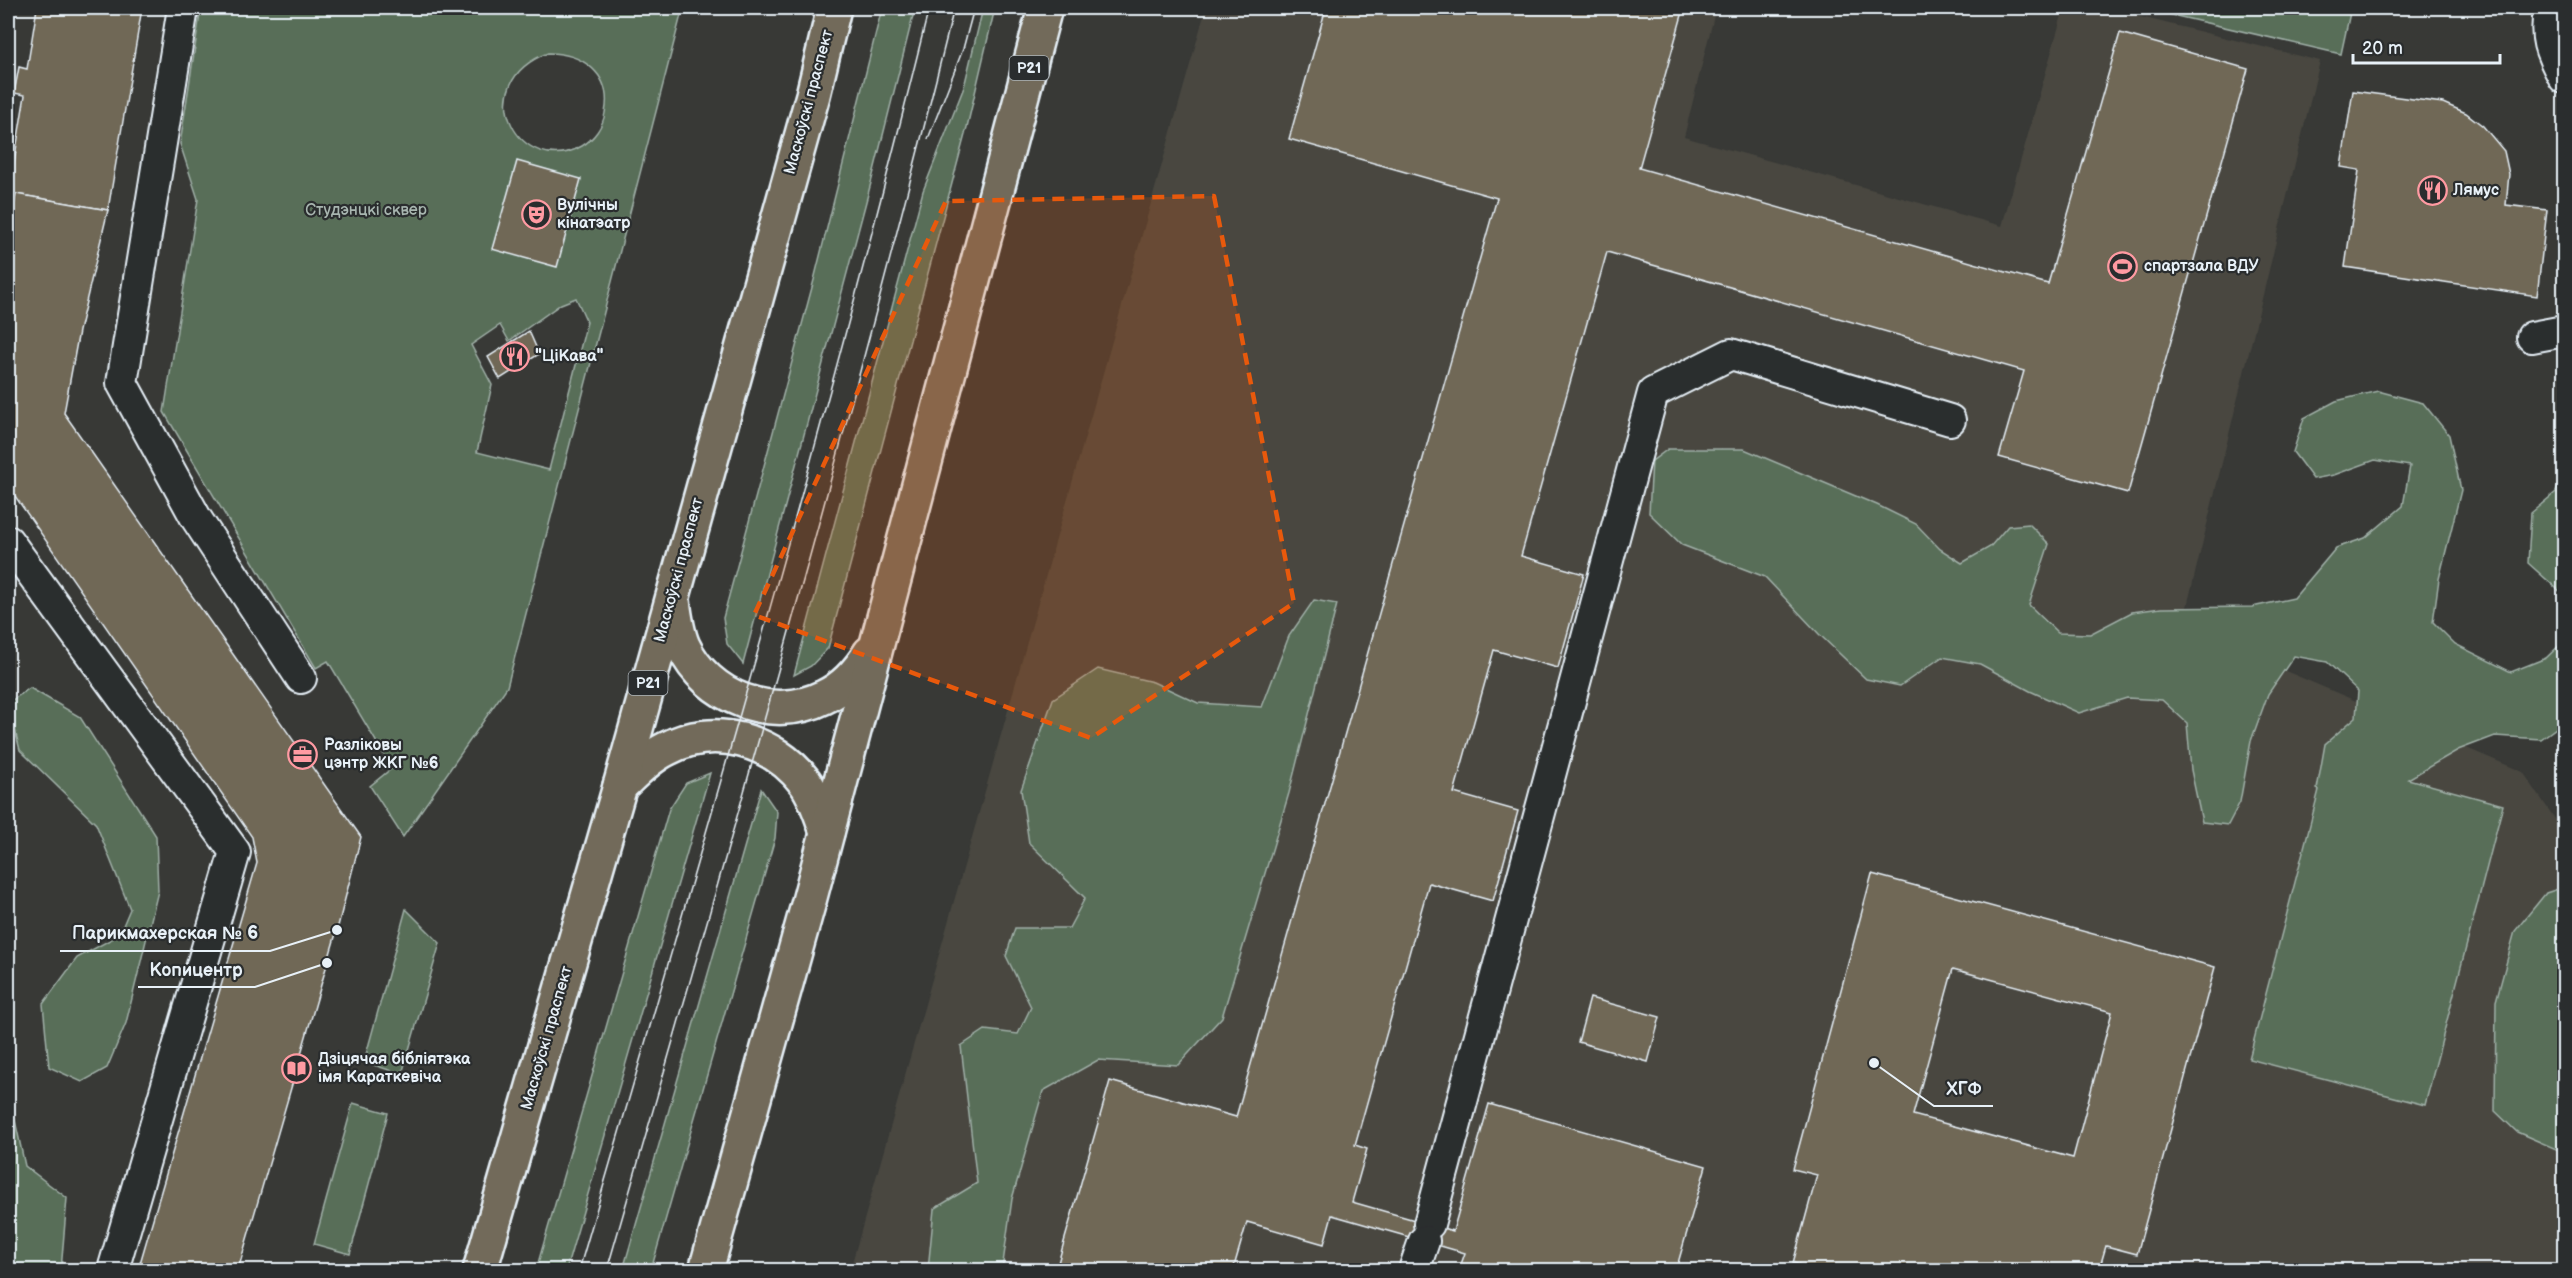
<svg xmlns="http://www.w3.org/2000/svg" width="2572" height="1278" font-family="'Balsamiq Sans',sans-serif">
<style>
.built{fill:#484740}
.green{fill:#596e59;stroke:#a0b0a8;stroke-width:1.5;fill-rule:evenodd}
.building{fill:#6f6757;stroke:#e8f1f8;stroke-width:1.5;fill-rule:evenodd}
.lines{fill:none;stroke-linecap:round;stroke-linejoin:round}
.service-casing{stroke:#e8f1f8;stroke-width:34}
.primary-casing{stroke:#e8f1f8;stroke-width:38}
.service{stroke:#2a2d2e;stroke-width:30}
.primary{stroke:#726b5a;stroke-width:33}
.tram{stroke:#e8f1f8;stroke-width:1.5}
.marked{fill:#e8590c;fill-opacity:0.2;stroke:#e8590c;stroke-width:4.5;stroke-dasharray:12 8;stroke-linejoin:round}
.labels{text-anchor:middle;dominant-baseline:central;stroke-width:4.5;stroke-linejoin:round;paint-order:stroke}
.shield{fill:#2a2d2e;stroke:#afb6bb;stroke-width:1.5}
.shield-label{font-size:15px;font-weight:bold;fill:#e8f1f8}
.street-label{font-size:16px;fill:#e8f1f8;stroke:#2a2d2e}
.poi-label{font-size:16px;font-weight:bold;fill:#e8f1f8;stroke:#2a2d2e;text-anchor:start}
.park-label{font-size:16px;fill:#a8b6b0;stroke:#2a2d2e}
.leader{fill:none;stroke:#e8f1f8;stroke-width:2}
.callout-dot{fill:#e8f1f8;stroke:#2a2d2e;stroke-width:2}
.callout-label{font-size:18px;text-anchor:middle;font-weight:bold;fill:#e8f1f8;stroke:#2a2d2e;stroke-width:4.5;stroke-linejoin:round;paint-order:stroke}
</style>
<rect width="100%" height="100%" fill="#383936"/>
<filter id="ink" filterUnits="userSpaceOnUse"><feTurbulence type="fractalNoise" baseFrequency=".0167" numOctaves="2"/><feDisplacementMap in="SourceGraphic" scale="12" xChannelSelector="R" yChannelSelector="G"/><feConvolveMatrix kernelMatrix="1 2 1 2 8 2 1 2 1" color-interpolation-filters="sRGB"/></filter>
<g filter="url(#ink)">
<path class="built" d="M 1206,8 L 1716,8 L 1684,137 L 2002,226 L 2064,8 L 2104,8 L 2320,61 L 2182,627 L 2523,772 L 2564,832 L 2564,1270 L 850,1270 Z"/>
<g class="green">
<path d="M 201,8 L 671,8 L 681,15 L 507,687 L 403,837 L 370,786 L 392,768 L 328,661 L 316,668 L 164,412 L 198,199 L 180,144 ZM 548,53 C 582,53 613,74 605,113 C 603,126 594,139 582,146 C 521,181 466,84 548,53 ZM 576,298 L 587,322 L 549,470 L 477,452 L 492,385 L 471,345 L 500,325 L 509,341 L 561,304 Z"/>
<path d="M 882,8 L 915,8 L 872,179 L 743,664 L 727,644 L 723,618 L 814,280 Z"/>
<path d="M 983,8 L 995,8 L 967,127 L 828,648 L 811,666 L 794,675 L 923,191 L 964,87 Z"/>
<path d="M 2142,8 L 2351,8 L 2341,54 Z"/>
<path d="M 2378,391 L 2423,403 L 2449,435 L 2461,490 L 2439,579 L 2433,622 L 2455,644 L 2511,672 L 2546,658 L 2564,641 L 2564,722 L 2541,739 L 2495,736 L 2458,750 L 2408,779 L 2503,805 L 2425,1105 L 2249,1059 L 2319,790 L 2317,789 L 2325,744 L 2356,717 L 2358,691 L 2327,662 L 2294,656 L 2268,694 L 2251,741 L 2240,802 L 2228,825 L 2202,822 L 2191,770 L 2187,723 L 2162,700 L 2127,698 L 2079,713 L 2030,691 L 1980,664 L 1942,657 L 1900,686 L 1866,679 L 1819,634 L 1765,577 L 1682,545 L 1649,513 L 1652,461 L 1668,449 L 1744,449 L 1877,505 L 1916,524 L 1940,549 L 1962,563 L 1990,547 L 2008,526 L 2029,524 L 2049,544 L 2029,605 L 2058,633 L 2090,634 L 2132,612 L 2161,608 L 2252,607 L 2294,598 L 2336,548 L 2365,538 L 2403,506 L 2410,466 L 2375,460 L 2334,475 L 2313,479 L 2293,452 L 2304,418 L 2336,401 Z"/>
<path d="M 2564,473 L 2564,595 L 2528,563 L 2531,513 L 2556,492 Z"/>
<path d="M 1314,600 L 1337,604 L 1289,793 L 1222,1017 L 1178,1065 L 1098,1060 L 1043,1091 L 1012,1199 L 1002,1270 L 928,1270 L 934,1209 L 977,1183 L 961,1046 L 985,1030 L 1018,1034 L 1031,1007 L 1006,956 L 1015,928 L 1069,928 L 1085,898 L 1029,843 L 1021,790 L 1053,699 L 1098,669 L 1153,682 L 1198,703 L 1262,707 L 1289,636 Z"/>
<path d="M 30,688 L 80,717 L 156,836 L 158,891 L 126,1023 L 107,1068 L 82,1082 L 49,1067 L 43,1004 L 77,958 L 119,935 L 130,909 L 96,824 L 20,750 L 8,703 Z"/>
<path d="M 710,773 L 566,1270 L 536,1270 L 669,809 L 686,783 Z"/>
<path d="M 761,789 L 777,812 L 775,838 L 651,1270 L 623,1270 Z"/>
<path d="M 2564,887 L 2564,1148 L 2563,1152 L 2517,1132 L 2495,1111 L 2496,1001 L 2515,931 L 2546,893 Z"/>
<path d="M 406,909 L 440,943 L 402,1074 L 364,1062 Z"/>
<path d="M 8,1088 L 25,1166 L 67,1198 L 61,1270 L 8,1270 Z"/>
<path d="M 353,1103 L 388,1113 L 350,1254 L 314,1244 Z"/>
</g>
<g class="building">
<path d="M 37,8 L 142,8 L 108,210 L 9,193 L 25,95 L 14,93 L 19,67 L 27,69 Z"/>
<path d="M 1326,8 L 1684,8 L 1639,168 L 2048,284 L 2120,33 L 2248,69 L 2128,493 L 1999,457 L 2024,371 L 1607,252 L 1521,556 L 1584,574 L 1558,668 L 1494,650 L 1454,793 L 1518,811 L 1493,901 L 1429,883 L 1355,1145 L 1367,1149 L 1352,1202 L 1453,1231 L 1489,1104 L 1706,1166 L 1676,1270 L 1459,1270 L 1465,1253 L 1332,1215 L 1324,1244 L 1247,1222 L 1233,1270 L 1056,1270 L 1110,1081 L 1236,1117 L 1497,198 L 1289,139 Z"/>
<path d="M 2353,91 L 2443,103 L 2466,113 L 2483,126 L 2504,151 L 2509,174 L 2506,205 L 2547,210 L 2537,296 L 2345,267 L 2359,170 L 2341,167 Z"/>
<path d="M 517,161 L 581,179 L 557,267 L 492,249 Z"/>
<path d="M 16,194 L 108,210 L 79,331 L 64,413 L 361,837 L 337,930 L 238,1270 L 138,1270 L 257,863 L 252,837 L 8,486 L 8,239 Z"/>
<path d="M 529,331 L 539,354 L 500,379 L 488,357 Z"/>
<path d="M 1872,874 L 2215,967 L 2137,1254 L 2106,1246 L 2099,1270 L 1821,1270 L 1793,1263 L 1817,1175 L 1793,1169 ZM 1953,969 L 2112,1012 L 2073,1158 L 1913,1115 Z"/>
<path d="M 1590,998 L 1660,1017 L 1648,1062 L 1578,1042 Z"/>
</g>
<g class="lines">
<defs>
<g id="service">
<path d="M 183,8 L 122,383 L 196,518 L 301,678"/>
<path d="M 2550,8 C 2543,37 2550,52 2564,78"/>
<path d="M 2532,337 L 2564,331"/>
<path d="M 8,541 L 235,852 L 113,1270"/>
<path d="M 1429,1224 L 1653,393 L 1731,354 L 1950,420"/>
<path d="M 1414,1270 L 1424,1241"/>
</g>
<g id="primary">
<path d="M 673,601 C 675,617 677,632 683,646 C 707,698 772,723 824,697 C 844,688 859,671 870,653"/>
<path d="M 620,786 C 634,773 648,758 666,749 C 714,723 773,740 805,782 C 816,797 821,815 827,832"/>
<path d="M 480,1270 L 620,786 L 813,95 L 834,8"/>
<path d="M 706,1270 L 808,905 L 1045,8"/>
</g>
</defs>
<use href="#service" class="service-casing"/>
<use href="#primary" class="primary-casing"/>
<use href="#service" class="service"/>
<use href="#primary" class="primary"/>
<g class="tram">
<path d="M 928,139 L 963,49 L 974,8"/>
<path d="M 579,1270 C 701,851 825,432 929,8"/>
<path d="M 607,1270 C 728,851 849,431 954,8"/>
</g>
</g>
</g>
<path class="marked" d="M 1214,196 L 1294,603 L 1091,738 L 754,615 L 946,201 Z"/>
<defs>
<symbol id="restaurant-ring" viewBox="-11 -11 22 22"><circle r="9.5" fill="#2a2d2e" stroke="#ff9aa2" stroke-width="1.5"/><path d="M-5-6h1v4h1v-4h1v4h1v-4h1v5L-1.5 .5V6h-2V.5L-5-1ZM5-6V6H3V1.5H1.5Q1.5-4 5-6Z" fill="#ff9aa2"/></symbol>
<symbol id="theatre-ring" viewBox="-11 -11 22 22"><circle r="9.5" fill="#2a2d2e" stroke="#ff9aa2" stroke-width="1.5"/><path d="M-5-5.5Q0-4 5-5.5V0Q5 5 0 6Q-5 5-5 0ZM-3.3-2.5H-1v1.5H-3.3ZM1-2.5H3.3v1.5H1ZM-2.8 1Q0 5.5 2.8 1Z" fill="#ff9aa2"/></symbol>
<symbol id="stadium-ring" viewBox="-11 -11 22 22"><circle r="9.5" fill="#2a2d2e" stroke="#ff9aa2" stroke-width="1.5"/><path d="M0-5a6.5 5 0 1 0 0 10a6.5 5 0 1 0 0-10ZM-3.5-1.8h7v3.6h-7Z" fill="#ff9aa2"/></symbol>
<symbol id="office-ring" viewBox="-11 -11 22 22"><circle r="9.5" fill="#2a2d2e" stroke="#ff9aa2" stroke-width="1.5"/><path d="M-6-3h4V-5.5h4V-3h4V5H-6ZM-1-4.5V-3h2v-1.5ZM-6 0V1H6V0Z" fill="#ff9aa2"/></symbol>
<symbol id="library-ring" viewBox="-11 -11 22 22"><circle r="9.5" fill="#2a2d2e" stroke="#ff9aa2" stroke-width="1.5"/><path d="M-6-4Q-3-5.5-.7-3.5V5Q-3 3-6 4ZM6-4Q3-5.5 .7-3.5V5Q3 3 6 4Z" fill="#ff9aa2"/></symbol>
</defs>
<g fill-rule="evenodd">
<use href="#restaurant-ring" x="2416" y="174" width="33" height="33"/>
<use href="#theatre-ring" x="520" y="198" width="33" height="33"/>
<use href="#stadium-ring" x="2106" y="250" width="33" height="33"/>
<use href="#restaurant-ring" x="498" y="340" width="33" height="33"/>
<use href="#office-ring" x="286" y="738" width="33" height="33"/>
<use href="#library-ring" x="280" y="1052" width="33" height="33"/>
</g>
<g class="labels">
<g class="shield">
<rect x="1009.5" y="56" width="39" height="24" rx="4.5"/>
<rect x="628.5" y="671" width="39" height="24" rx="4.5"/>
</g>
<g class="shield-label">
<text x="1029" y="68">Р21</text>
<text x="648" y="683">Р21</text>
</g>
<g class="street-label">
<text transform="translate(809 102) rotate(-75)">Маскоўскі праспект</text>
<text transform="translate(679 570) rotate(-75)">Маскоўскі праспект</text>
<text transform="translate(547 1038) rotate(-74)">Маскоўскі праспект</text>
</g>
<g class="poi-label">
<text x="2453" y="190">Лямус</text>
<text x="557" y="205">Вулічны<tspan x="557" dy="18">кінатэатр</tspan></text>
<text x="2144" y="266">спартзала ВДУ</text>
<text x="535" y="356">"ЦіКава"</text>
<text x="324" y="745">Разліковы<tspan x="324" dy="18">цэнтр ЖКГ №6</tspan></text>
<text x="318" y="1059">Дзіцячая бібліятэка<tspan x="318" dy="18">імя Караткевіча</tspan></text>
</g>
<g class="park-label">
<text x="366" y="210">Студэнцкі сквер</text>
</g>
</g>
<path class="leader" d="M337 930L270 951H60M327 963L255 987H138M1874 1063L1934 1106H1993"/>
<g class="callout-dot">
<circle cx="337" cy="930" r="6"/>
<circle cx="327" cy="963" r="6"/>
<circle cx="1874" cy="1063" r="6"/>
</g>
<g class="callout-label">
<text x="165" y="939">Парикмахерская № 6</text>
<text x="196" y="976">Копицентр</text>
<text x="1964" y="1095">ХГФ</text>
</g>
<rect width="2572" height="1278" fill="none" stroke="#2a2d2e" stroke-width="30"/>
<rect x="15" y="15" width="2542" height="1248" fill="none" stroke="#e8f1f8" stroke-width="2" filter="url(#ink)"/>
<path d="M2353 54v9h147v-9" fill="none" stroke="#e8f1f8" stroke-width="3"/>
<text x="2362" y="54" font-size="18" fill="#e8f1f8" stroke="#2a2d2e" stroke-width="4.5" paint-order="stroke">20 m</text>
</svg>
